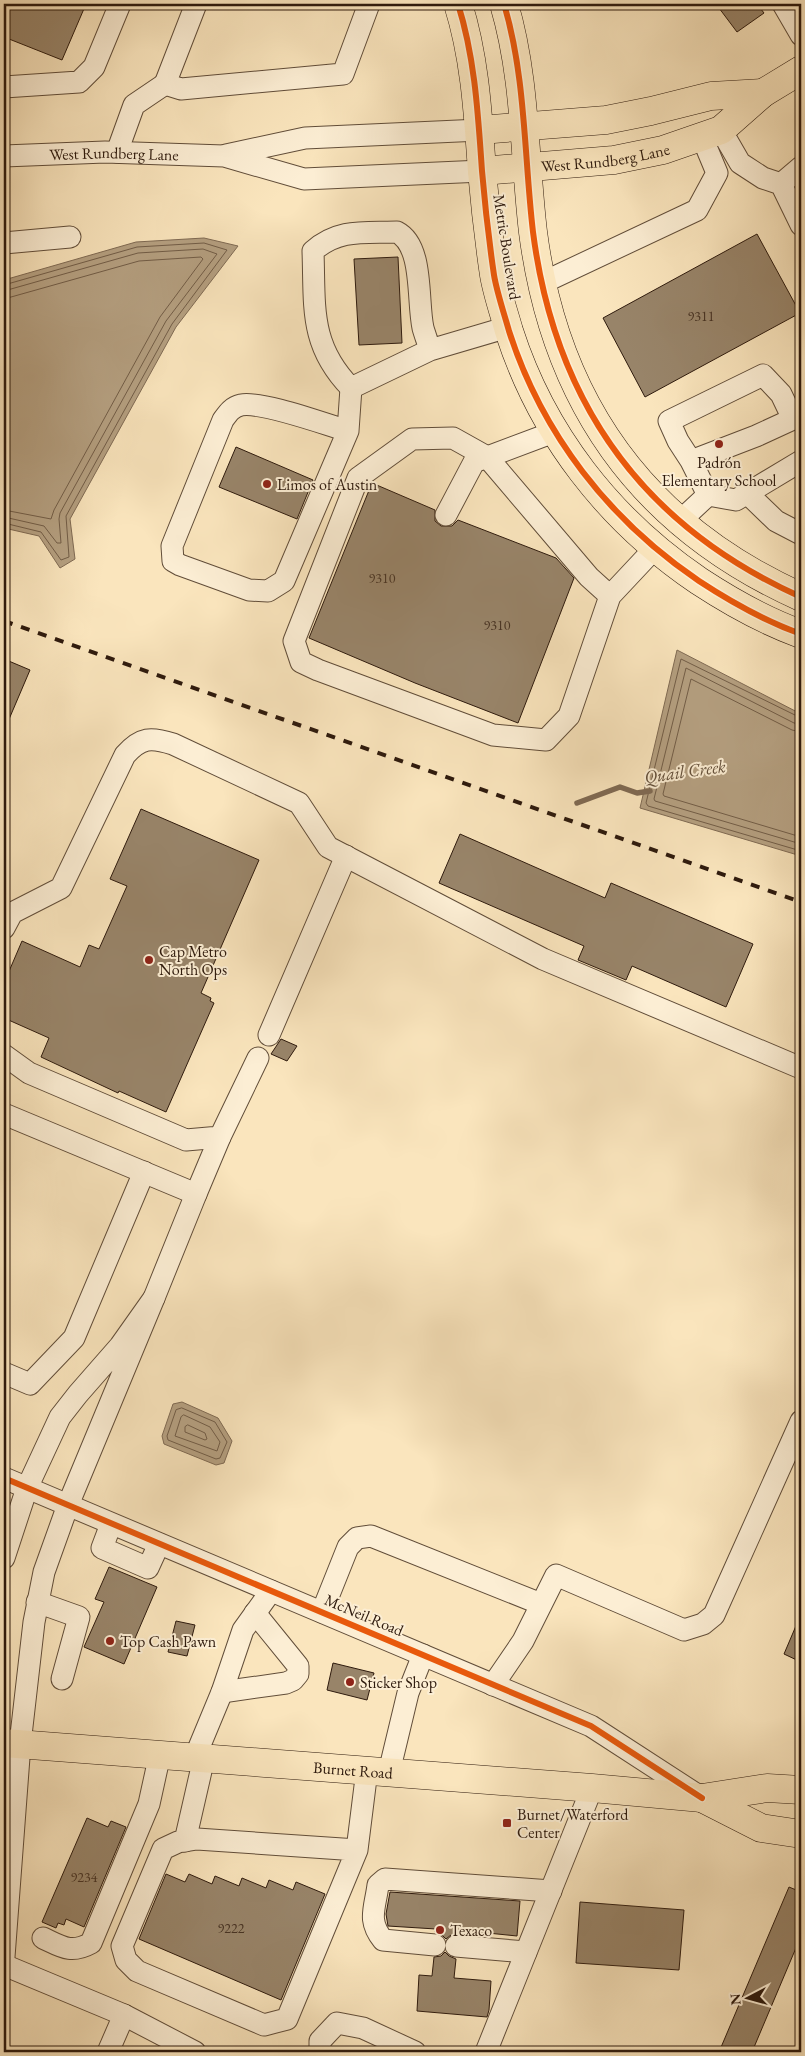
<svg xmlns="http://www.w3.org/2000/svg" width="805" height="2056" font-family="'EB Garamond',serif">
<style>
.water{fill:#b5a081;stroke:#7f6a53}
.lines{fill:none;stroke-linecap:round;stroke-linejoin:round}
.shore{stroke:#725d47;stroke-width:1}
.stream{stroke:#7f6a53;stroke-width:5.5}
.building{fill:#988469;stroke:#2e1a0d}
.minor-casing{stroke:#614d39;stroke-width:23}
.major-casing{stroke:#2e1a0d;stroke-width:29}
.minor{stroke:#fceed4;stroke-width:21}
.major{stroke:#fae5bd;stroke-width:28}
.rail{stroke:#2e1a0d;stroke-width:4;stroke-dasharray:9 9;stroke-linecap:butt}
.cycleway-casing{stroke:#fceed4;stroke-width:9}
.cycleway{stroke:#e8590c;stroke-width:6}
.poi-dot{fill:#8f2418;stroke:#fceed4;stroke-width:2}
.labels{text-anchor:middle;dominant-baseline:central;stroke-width:4;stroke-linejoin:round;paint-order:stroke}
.number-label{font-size:14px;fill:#483424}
.street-label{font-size:16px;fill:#2e1a0d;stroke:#fceed4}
.poi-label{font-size:16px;fill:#2e1a0d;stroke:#fceed4;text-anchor:start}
.water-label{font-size:18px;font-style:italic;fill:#64503b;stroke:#fceed4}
</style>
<rect width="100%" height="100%" fill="#fae5bd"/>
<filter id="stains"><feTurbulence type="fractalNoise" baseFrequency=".004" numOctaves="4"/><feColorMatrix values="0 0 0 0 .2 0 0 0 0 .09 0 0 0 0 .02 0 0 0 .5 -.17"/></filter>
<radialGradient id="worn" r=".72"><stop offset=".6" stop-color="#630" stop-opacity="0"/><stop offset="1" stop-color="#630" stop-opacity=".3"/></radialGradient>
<g class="water">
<path d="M 204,238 L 238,246 L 176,327 L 70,519 L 75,559 L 60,568 L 39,536 L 4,528 L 4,280 L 136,242 Z"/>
<path d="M 677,650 L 801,714 L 801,856 L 640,808 Z"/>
<path d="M 182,1402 L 218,1418 L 232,1441 L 224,1463 L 216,1465 L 164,1444 L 162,1436 L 173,1404 Z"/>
</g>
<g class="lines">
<g class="shore">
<path d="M 4,285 L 137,247 L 204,243 L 227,250 L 172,324 L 66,516 L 69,557 L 61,560 L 41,532 L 4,523"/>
<path d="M 4,291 L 138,253 L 203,249 L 217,254 L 166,321 L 60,513 L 59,519 L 61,543 L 57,543 L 44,526 L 4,517"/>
<path d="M 4,299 L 139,261 L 201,257 L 203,259 L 160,317 L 54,510 L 51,519 L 4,510"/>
<path d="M 801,718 L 681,659 L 646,803 L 648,806 L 801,851"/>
<path d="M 801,724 L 794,723 L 686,668 L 654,799 L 655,801 L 801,844"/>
<path d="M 801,732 L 792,730 L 691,679 L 663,794 L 664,796 L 801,837"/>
<path d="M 182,1408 L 215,1422 L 227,1442 L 220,1458 L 216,1459 L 168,1440 L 167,1436 L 176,1410 Z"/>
<path d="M 184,1415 L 210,1427 L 220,1442 L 217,1451 L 175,1436 L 181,1417 Z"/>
<path d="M 188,1425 L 205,1433 L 207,1439 L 205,1440 L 185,1432 L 185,1427 Z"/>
</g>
<path class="stream" d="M 577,803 L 620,787 L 637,793 L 650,791"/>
</g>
<g class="building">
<path d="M 4,4 L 86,4 L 62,60 L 4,37 Z"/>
<path d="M 716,4 L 757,4 L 764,13 L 737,32 Z"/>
<path d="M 757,234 L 800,313 L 645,397 L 603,318 Z"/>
<path d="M 398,257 L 402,343 L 359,345 L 354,259 Z"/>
<path d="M 236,447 L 313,480 L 297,519 L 219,487 Z"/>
<path d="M 372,483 L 435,510 L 435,521 L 441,526 L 452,526 L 458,520 L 556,558 L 574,578 L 518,723 L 415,683 L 309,638 Z"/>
<path d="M 4,659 L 30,670 L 4,731 Z"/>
<path d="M 141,809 L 259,860 L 201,993 L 211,998 L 210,1001 L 214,1003 L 166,1112 L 119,1091 L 118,1093 L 41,1057 L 49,1038 L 4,1018 L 4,983 L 22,941 L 80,967 L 89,945 L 99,949 L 127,886 L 110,879 Z"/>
<path d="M 460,834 L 605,898 L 611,883 L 753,944 L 726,1007 L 632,966 L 626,980 L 578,960 L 584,946 L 439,883 Z"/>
<path d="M 281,1039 L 297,1046 L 287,1061 L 271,1054 Z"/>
<path d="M 109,1567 L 157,1587 L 124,1664 L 84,1647 L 104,1602 L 95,1599 Z"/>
<path d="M 801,1614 L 801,1662 L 784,1654 Z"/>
<path d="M 176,1621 L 195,1625 L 187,1656 L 168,1652 Z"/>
<path d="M 333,1663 L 374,1673 L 367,1700 L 327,1690 Z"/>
<path d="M 87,1818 L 108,1827 L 111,1821 L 126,1827 L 84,1927 L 66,1919 L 64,1925 L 58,1923 L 56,1928 L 42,1922 Z"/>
<path d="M 166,1874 L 185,1882 L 189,1874 L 212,1884 L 215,1876 L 239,1886 L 242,1878 L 266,1888 L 269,1880 L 293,1890 L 296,1882 L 325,1894 L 281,2000 L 139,1939 Z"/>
<path d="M 789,1887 L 801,1892 L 801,1936 L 752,2052 L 719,2052 Z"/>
<path d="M 390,1892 L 520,1901 L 517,1936 L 458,1930 L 457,1934 L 451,1935 L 446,1939 L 442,1935 L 435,1932 L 436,1929 L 388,1926 L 386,1914 Z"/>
<path d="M 580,1902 L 684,1910 L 679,1970 L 576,1963 Z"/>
<path d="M 445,1952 L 449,1956 L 456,1959 L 454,1978 L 491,1981 L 489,2010 L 487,2017 L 417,2011 L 419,1975 L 432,1976 L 434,1957 L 441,1956 Z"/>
</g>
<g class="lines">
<defs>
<g id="minor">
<path d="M 196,4 L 165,84 L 181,89 L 343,74 L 369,4"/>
<path d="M 783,4 L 801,35"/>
<path d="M 4,87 L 79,82 L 94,67 L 120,4"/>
<path d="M 721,130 L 740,163 L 763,178 L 781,184 L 801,225"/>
<path d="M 117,152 L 134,105 L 165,84"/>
<path d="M 226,155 L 305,138 L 480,130"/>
<path id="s1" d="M 4,156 L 105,152 L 224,156 L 304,179 L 482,171"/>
<path d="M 781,184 L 801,167"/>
<path d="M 4,243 L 70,237"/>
<path d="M 542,283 L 697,210 L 717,173 L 702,137"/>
<path d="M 430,350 C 428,343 425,335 423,328 C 417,301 424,246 397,232 C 365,233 339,228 313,251 C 315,307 309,345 351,388 L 430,350 L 508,327"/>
<path d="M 348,431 C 324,424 262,401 241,405 C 232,407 228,413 223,420 L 172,546 L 173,561 L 180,565 L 249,590 L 268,591 L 284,581 L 348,431 L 351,388"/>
<path d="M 747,493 L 776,521 L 801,534"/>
<path d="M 708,495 L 736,500 L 801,461"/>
<path d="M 446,515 L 474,462 L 554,432"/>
<path d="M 680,521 L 708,495 L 691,461 L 756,436 L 793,419 L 781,394 L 763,375 L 669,421 L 678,441 L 691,461"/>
<path d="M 610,596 L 569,716 L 546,740 L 493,735 L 318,670 L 301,662 L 294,641 L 358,478 L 412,439 L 453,438 L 487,457 L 589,577 L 610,596 L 655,548"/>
<path d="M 4,928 L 12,913 L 61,888 L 125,755 C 141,737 151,737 173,744 L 299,803 L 328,847 L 543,959 L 801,1068"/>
<path d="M 269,1035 L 346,856"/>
<path d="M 4,1055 L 29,1073 L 186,1140 L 220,1137 L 258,1058"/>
<path d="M 4,1114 L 196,1194 L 154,1298"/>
<path d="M 196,1194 L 220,1137"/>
<path d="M 4,1373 L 30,1384 L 74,1338 L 144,1172"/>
<path d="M 4,1478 L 591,1726 L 702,1798"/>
<path d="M 111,1524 L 102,1548 L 148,1568 L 159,1544"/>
<path d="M 4,1558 L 27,1488 L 60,1417 L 78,1394 L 120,1346 L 154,1298 L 68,1505 L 44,1572 L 34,1622 L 20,1744 L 4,1957"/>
<path d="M 37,1602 L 79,1617 L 62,1679"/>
<path d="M 322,1612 L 348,1547 L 357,1538 L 371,1536 L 541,1604"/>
<path d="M 493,1685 L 523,1641 L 556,1575 L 684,1630 L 703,1624 L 714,1615 L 801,1421"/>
<path d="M 222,1692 L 286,1683 L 293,1680 L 298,1674 L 298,1666 L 255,1613"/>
<path d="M 195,1757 L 222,1692 L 243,1630 L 271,1591"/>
<path d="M 389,1772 L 408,1693 L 423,1655"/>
<path d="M 185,1841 L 204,1758"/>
<path d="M 357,1850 L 197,1839 L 178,1842 L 163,1849 L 122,1946 L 126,1960 L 137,1971 L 264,2025 L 287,2019 L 357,1850 L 367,1770"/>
<path d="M 43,1938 C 62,1947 71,1954 91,1943 L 149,1804 L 160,1754"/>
<path d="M 435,1945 L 383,1940 C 367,1920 375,1909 378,1885 L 385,1879 L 551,1891"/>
<path d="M 456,1946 L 526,1952"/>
<path d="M 4,1965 L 124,2015 L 195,2052"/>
<path d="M 108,2052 L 124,2015"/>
<path d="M 320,2052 L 320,2041 L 337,2023 L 363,2028 L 415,2052"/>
<path d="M 486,2052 L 592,1788"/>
</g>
<g id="major">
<path d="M 458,4 C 475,58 478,114 482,171 C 485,206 489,241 494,275 C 497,293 504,313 509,331 C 542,434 609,520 699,581 C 731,602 765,621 801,634"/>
<path d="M 504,4 C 526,78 524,156 533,232 C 555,403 643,526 801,597"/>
<path d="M 480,130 L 606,120 L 651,111 L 711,96 L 763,93"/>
<path id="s2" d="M 482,171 L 614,160 L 663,150 L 721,130 L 763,93 L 801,70"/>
<path id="s3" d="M 4,1743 L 592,1788 L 702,1798 L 767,1788 L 801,1790"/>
<path d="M 702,1798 L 761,1828 L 801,1834"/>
</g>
</defs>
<use href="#minor" class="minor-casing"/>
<use href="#major" class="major-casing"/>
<use href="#minor" class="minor"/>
<use href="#major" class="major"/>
<path class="rail" d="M 4,621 L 801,902"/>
<defs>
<g id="cycleway">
<path d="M 458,4 C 475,58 478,114 482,171 C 485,206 489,241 494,275 C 497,293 504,313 509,331 C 542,434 609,520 699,581 C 731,602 765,621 801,634"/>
<path d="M 504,4 C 526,78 524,156 533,232 C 555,403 643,526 801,597"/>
<path d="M 4,1478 L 591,1726 L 702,1798"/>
</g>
</defs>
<use href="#cycleway" class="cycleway-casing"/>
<use href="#cycleway" class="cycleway"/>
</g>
<g class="poi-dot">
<circle cx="719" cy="444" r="5"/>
<circle cx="267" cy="484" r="5"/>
<circle cx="149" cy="960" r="5"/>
<circle cx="110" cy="1641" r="5"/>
<circle cx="350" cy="1682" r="5"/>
<rect x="502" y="1818" width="10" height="10" rx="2.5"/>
<circle cx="440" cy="1930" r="5"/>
</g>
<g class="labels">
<g class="number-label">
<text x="701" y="316">9311</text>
<text x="382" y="578">9310</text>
<text x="497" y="625">9310</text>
<text x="84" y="1877">9234</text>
<text x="231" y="1928">9222</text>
</g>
<g class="street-label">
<text stroke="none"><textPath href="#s1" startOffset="110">West Rundberg Lane</textPath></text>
<text stroke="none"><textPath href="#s2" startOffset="124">West Rundberg Lane</textPath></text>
<text transform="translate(507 247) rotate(81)">Metric Boulevard</text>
<text transform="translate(364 1615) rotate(23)">McNeil Road</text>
<text stroke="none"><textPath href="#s3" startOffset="350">Burnet Road</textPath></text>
</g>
<g class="poi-label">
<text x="719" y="462" text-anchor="middle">Padrón<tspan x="719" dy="18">Elementary School</tspan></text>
<text x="277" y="484">Limos of Austin</text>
<text x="159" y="951">Cap Metro<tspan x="159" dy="18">North Ops</tspan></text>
<text x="120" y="1641">Top Cash Pawn</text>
<text x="360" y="1682">Sticker Shop</text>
<text x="517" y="1814">Burnet/Waterford<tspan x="517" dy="18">Center</tspan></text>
<text x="450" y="1930">Texaco</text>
</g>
<g class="water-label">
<text transform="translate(685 771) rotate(-8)">Quail Creek</text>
</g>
</g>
<rect width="805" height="2056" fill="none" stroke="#fae5bd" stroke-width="20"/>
<rect x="5" y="5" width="795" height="2046" fill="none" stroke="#2e1a0d" stroke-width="2.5"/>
<rect x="10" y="10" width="785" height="2036" fill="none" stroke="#2e1a0d"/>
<g transform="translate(748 1998) rotate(264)" stroke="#fceed4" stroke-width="4" paint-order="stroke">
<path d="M0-4L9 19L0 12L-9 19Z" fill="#2e1a0d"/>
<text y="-8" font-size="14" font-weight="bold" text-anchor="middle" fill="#2e1a0d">N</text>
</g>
<rect width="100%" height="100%" filter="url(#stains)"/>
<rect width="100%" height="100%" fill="url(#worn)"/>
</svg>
